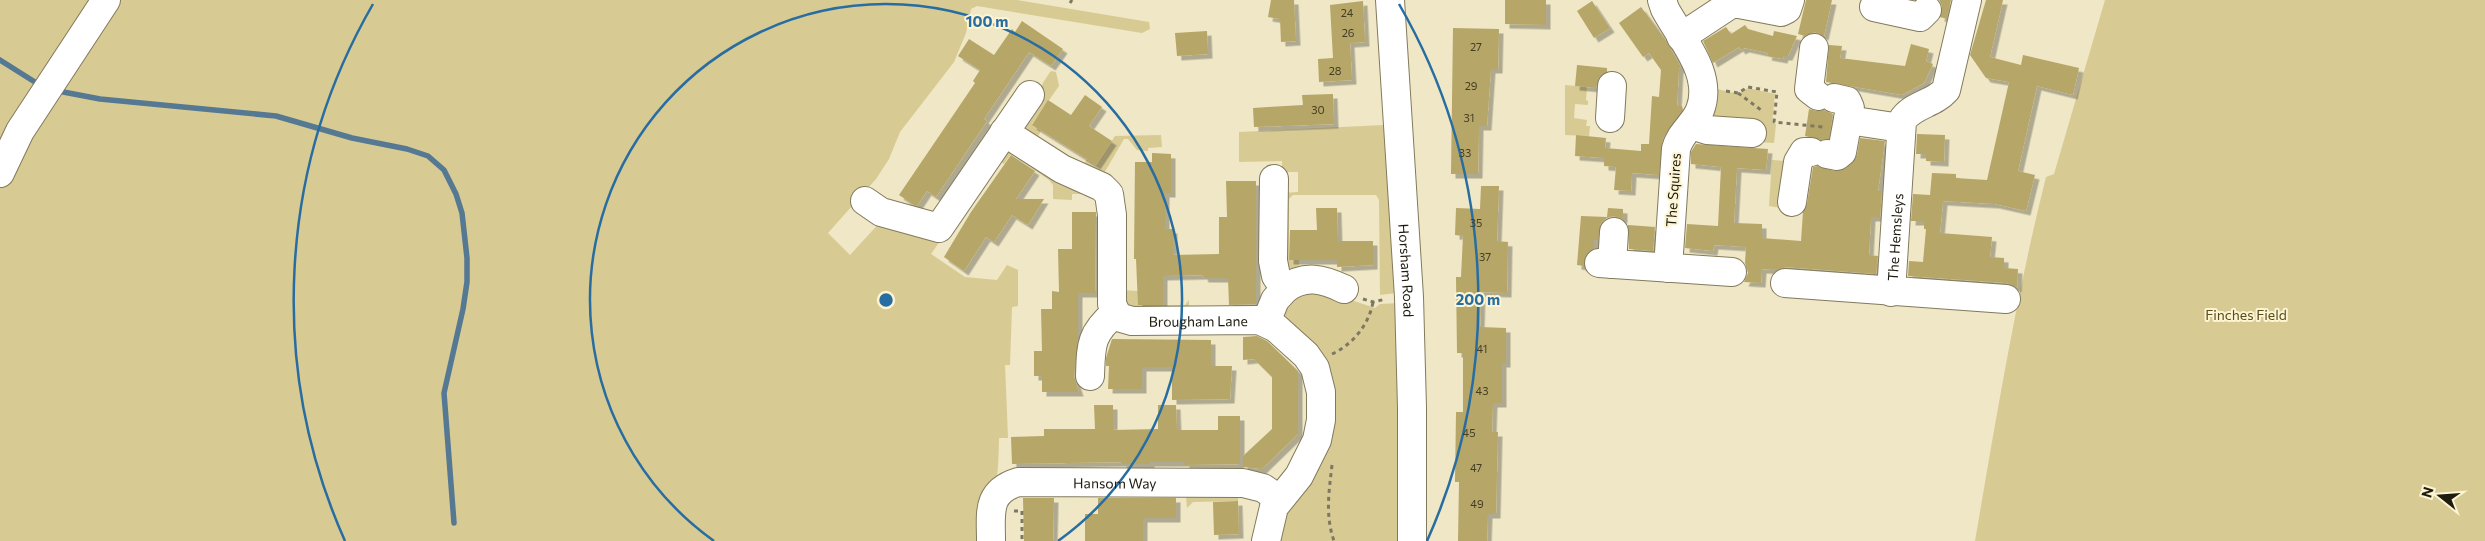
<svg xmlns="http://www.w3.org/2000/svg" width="2485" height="541" font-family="Commissioner,sans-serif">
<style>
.green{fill:#d8ca93}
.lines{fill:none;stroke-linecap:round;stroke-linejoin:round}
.stream{stroke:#557893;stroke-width:5.5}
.building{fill:#b6a667;filter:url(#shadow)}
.minor-casing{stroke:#827a5c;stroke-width:30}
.path{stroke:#7d7862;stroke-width:3;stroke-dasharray:4 4;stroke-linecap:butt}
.minor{stroke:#fff;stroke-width:28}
.ring{fill:none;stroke:#276da2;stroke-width:2.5}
.labels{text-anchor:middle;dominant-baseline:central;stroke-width:4;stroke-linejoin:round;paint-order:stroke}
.number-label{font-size:11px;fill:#443e25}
.street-label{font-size:14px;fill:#1e1b0f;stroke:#fcf4d2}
.park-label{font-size:14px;fill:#584c1b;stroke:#fcf4d2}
.centre{fill:#276da2;stroke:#fcf4d2;stroke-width:2.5}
.ring-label{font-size:15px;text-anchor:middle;font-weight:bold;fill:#276da2;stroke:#fcf4d2;stroke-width:4;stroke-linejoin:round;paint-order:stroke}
</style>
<defs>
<filter id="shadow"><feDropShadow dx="4.5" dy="4.5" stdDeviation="0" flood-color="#0004"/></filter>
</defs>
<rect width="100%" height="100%" fill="#efe7c5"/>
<g class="green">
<path d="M 0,0 L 1017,0 L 1149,22 L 1150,29 L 1142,33 L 977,6 L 971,9 L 966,33 L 954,62 L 900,132 L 889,159 L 876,179 L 828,233 L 850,255 L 883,219 L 940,241 L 931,254 L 965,277 L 997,280 L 1007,265 L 1018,270 L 1018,306 L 1012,307 L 1010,365 L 1005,365 L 1008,438 L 999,438 C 998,469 1000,496 976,520 L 976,541 L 0,541 Z"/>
<path d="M 2105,0 L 2485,0 L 2485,541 L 1975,541 C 1996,419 2016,297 2046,177 L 2054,174 Z"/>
<path d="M 1051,71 L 1056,72 L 1059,86 L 1032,124 L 1041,131 L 1035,141 C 1031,137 1026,134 1025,129 C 1022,119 1044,79 1051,71 Z"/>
<path d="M 1565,85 L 1587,87 L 1586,100 L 1588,101 L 1588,105 L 1575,104 L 1574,118 L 1587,120 L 1586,126 L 1590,126 L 1589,136 L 1565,135 Z"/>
<path d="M 1748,88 L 1775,94 L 1772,123 L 1776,124 L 1774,143 L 1756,142 L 1705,116 L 1712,92 L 1717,89 L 1738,94 Z"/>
<path d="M 1384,125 L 1396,293 L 1380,295 L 1379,200 L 1376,195 L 1293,195 L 1289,199 L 1289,259 L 1299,260 L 1300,272 L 1286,266 L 1283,193 L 1298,192 L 1298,172 L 1282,172 L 1282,161 L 1239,162 L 1239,132 Z"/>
<path d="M 1161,135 L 1162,147 L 1148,148 L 1148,151 L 1137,150 L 1128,139 L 1124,139 L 1103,175 L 1080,170 L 1087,159 L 1096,165 L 1115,136 Z"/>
<path d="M 1009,149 L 1084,194 L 1072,194 L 1072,200 L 1053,199 L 1053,185 L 1049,180 L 1011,154 L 1004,164 L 997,160 Z"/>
<path d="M 1772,160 L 1787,161 L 1781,208 L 1769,206 Z"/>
<path d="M 1122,290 L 1138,291 L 1138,305 L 1185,305 L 1189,300 L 1189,308 L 1153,312 L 1127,307 Z"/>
<path d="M 1298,290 L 1348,299 L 1375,308 L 1380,304 L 1400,303 L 1403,541 L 1274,541 L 1276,525 L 1325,438 L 1282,313 Z"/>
<path d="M 1239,491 L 1238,501 L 1193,502 L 1187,508 L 1186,496 Z"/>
</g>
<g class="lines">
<g class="stream">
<path d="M 0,60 L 38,84"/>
<path d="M 58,91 L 100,99 L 276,116 L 352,138 L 407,149 L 428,156 L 444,170 L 456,194 L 462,213 L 467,258 L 467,282 L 463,309 L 444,393 L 454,523"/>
</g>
</g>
<g class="building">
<path d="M 1271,0 L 1294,0 L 1296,41 L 1281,42 L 1280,19 L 1268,17 Z"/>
<path d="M 1505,0 L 1546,0 L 1546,25 L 1505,24 Z"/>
<path d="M 1806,0 L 1832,0 L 1824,36 L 1815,32 L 1805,36 L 1798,34 Z"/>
<path d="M 1939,0 L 1951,0 L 1947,19 L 1940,17 L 1942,6 Z"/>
<path d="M 1986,0 L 2003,0 L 1990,57 L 2021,65 L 2023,55 L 2079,68 L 2073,95 L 2037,86 L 2018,171 L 2035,175 L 2026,211 L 1995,204 L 1943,201 L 1940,233 L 1992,237 L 1990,257 L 2004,258 L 2004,268 L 2018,269 L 2017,288 L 2007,283 L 1908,276 L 1909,261 L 1923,262 L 1926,229 L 1924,229 L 1924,221 L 1911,221 L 1913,194 L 1930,195 L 1932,173 L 1956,174 L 1956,178 L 1987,180 L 2009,82 L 1986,78 L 1970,55 Z"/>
<path d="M 1363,1 L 1365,42 L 1350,43 L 1352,80 L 1319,82 L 1318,59 L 1333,58 L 1330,5 Z"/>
<path d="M 1592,1 L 1610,28 L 1594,38 L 1577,11 Z"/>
<path d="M 1641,7 L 1667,42 L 1681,67 L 1679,69 L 1677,106 L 1682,106 L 1683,110 L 1663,138 L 1659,175 L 1632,173 L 1631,191 L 1614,190 L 1616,167 L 1604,166 L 1604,158 L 1575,156 L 1576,135 L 1606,138 L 1605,148 L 1641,151 L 1641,144 L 1649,144 L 1652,96 L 1659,97 L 1661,70 L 1649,53 L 1643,57 L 1619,23 Z"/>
<path d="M 1022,21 L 1063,49 L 1051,66 L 1029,52 L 984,119 L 987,121 L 936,197 L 927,191 L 917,206 L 914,205 L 899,195 L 975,83 L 973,81 L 980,70 L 958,56 L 969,39 L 994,55 L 1012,29 L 1015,32 Z"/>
<path d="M 1745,25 L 1748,29 L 1773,36 L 1774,31 L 1797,36 L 1788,56 L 1784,56 L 1783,59 L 1767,56 L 1768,53 L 1745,48 L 1741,50 L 1739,47 L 1713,63 L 1703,41 L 1726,27 L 1731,34 Z"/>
<path d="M 1453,28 L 1499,29 L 1498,69 L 1491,69 L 1487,126 L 1479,126 L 1478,174 L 1451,174 Z"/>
<path d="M 1207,31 L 1208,54 L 1177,56 L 1175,33 Z"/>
<path d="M 1911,44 L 1929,49 L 1926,61 L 1933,64 L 1924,83 L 1902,95 L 1826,82 L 1829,45 L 1842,46 L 1840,58 L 1905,66 Z"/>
<path d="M 1577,65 L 1607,68 L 1607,72 L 1599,78 L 1596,88 L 1575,86 Z"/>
<path d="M 1333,94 L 1334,124 L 1254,127 L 1253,108 L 1303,105 L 1302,95 Z"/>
<path d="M 1085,95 L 1102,107 L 1089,126 L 1112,141 L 1096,165 L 1032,125 L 1048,100 L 1071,115 Z"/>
<path d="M 1809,109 L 1816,111 L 1824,110 L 1833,114 L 1829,139 L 1821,140 L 1805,136 Z"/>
<path d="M 1917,134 L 1945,135 L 1944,162 L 1926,161 L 1926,154 L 1916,154 Z"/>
<path d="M 1860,138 L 1885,141 L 1878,191 L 1882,191 L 1880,217 L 1871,217 L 1869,255 L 1878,256 L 1876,274 L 1786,267 L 1777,270 L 1762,269 L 1761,283 L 1744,282 L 1748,273 L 1745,263 L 1746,247 L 1714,245 L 1713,251 L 1685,248 L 1687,224 L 1718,226 L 1721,167 L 1691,164 L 1691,152 L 1696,144 L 1768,149 L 1766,170 L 1737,168 L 1734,223 L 1762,224 L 1762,238 L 1801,241 L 1803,212 L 1807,204 L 1813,167 L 1817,166 L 1834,171 L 1846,168 L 1857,155 Z"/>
<path d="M 1152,153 L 1171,154 L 1171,193 L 1165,193 L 1165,229 L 1173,229 L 1173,255 L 1219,254 L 1219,217 L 1227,217 L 1226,181 L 1256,181 L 1256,304 L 1229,305 L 1228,278 L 1204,278 L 1203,275 L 1163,276 L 1163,305 L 1138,305 L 1136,259 L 1134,259 L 1135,162 L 1152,162 Z"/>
<path d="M 1011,155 L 1035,171 L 1016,199 L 1044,199 L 1028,225 L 1012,215 L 994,242 L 986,237 L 964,271 L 944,257 L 971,212 Z"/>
<path d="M 1481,186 L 1499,186 L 1497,241 L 1508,242 L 1507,293 L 1481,292 L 1480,327 L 1506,328 L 1506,363 L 1502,363 L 1502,403 L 1493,403 L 1492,432 L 1498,432 L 1496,514 L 1488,514 L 1487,541 L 1458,541 L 1459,482 L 1455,482 L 1456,412 L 1463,412 L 1463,353 L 1457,353 L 1456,277 L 1461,277 L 1463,236 L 1455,235 L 1456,208 L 1480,209 Z"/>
<path d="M 1316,208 L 1337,208 L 1338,241 L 1373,241 L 1373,265 L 1337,267 L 1337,260 L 1289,260 L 1290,230 L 1317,230 Z"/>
<path d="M 1608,208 L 1623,209 L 1623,219 L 1614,216 L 1607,218 L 1601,223 L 1598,240 L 1594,240 L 1594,249 L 1586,255 L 1584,266 L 1577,265 L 1581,216 L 1607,217 Z"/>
<path d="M 1072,212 L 1096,212 L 1095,293 L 1078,293 L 1078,339 L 1074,376 L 1079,392 L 1042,392 L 1042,376 L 1034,376 L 1034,351 L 1042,351 L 1041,309 L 1052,309 L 1052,291 L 1059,292 L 1058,249 L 1072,249 Z"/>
<path d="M 1628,225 L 1655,227 L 1653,251 L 1629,249 Z"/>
<path d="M 1257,336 L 1267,341 L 1298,371 L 1298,434 L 1262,469 L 1243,467 L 1243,456 L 1272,429 L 1272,377 L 1254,359 L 1243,360 L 1243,337 Z"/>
<path d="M 1112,339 L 1211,340 L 1211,366 L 1232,366 L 1230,399 L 1172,400 L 1172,367 L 1142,367 L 1142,389 L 1108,389 L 1109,366 L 1106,366 L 1106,358 Z"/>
<path d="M 1094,405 L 1113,405 L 1113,430 L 1158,429 L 1158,405 L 1176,405 L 1177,430 L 1218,430 L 1218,416 L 1240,416 L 1240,464 L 1185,465 L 1185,462 L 1150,462 L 1150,464 L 1122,464 L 1122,462 L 1012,464 L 1011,437 L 1044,436 L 1044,429 L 1095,429 Z"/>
<path d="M 1023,498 L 1054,498 L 1053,541 L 1024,541 Z"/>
<path d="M 1098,498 L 1176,498 L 1176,518 L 1143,518 L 1143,541 L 1085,541 L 1085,514 L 1098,514 Z"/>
<path d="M 1238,501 L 1239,534 L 1214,535 L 1213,502 Z"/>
</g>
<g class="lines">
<defs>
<g id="minor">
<path id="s1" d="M 1390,0 L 1409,297 L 1412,408 L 1412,541"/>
<path d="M 1662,0 L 1665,9 C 1681,39 1714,74 1700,110 C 1694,125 1680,133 1676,149 L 1668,268"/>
<path d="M 1874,7 L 1920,17 L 1927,10"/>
<path d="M 1681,37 L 1731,4 L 1739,4 L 1781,12 L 1787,9 L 1790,0"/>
<path d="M 1814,48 L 1809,89 L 1818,96"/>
<path d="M 1610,118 L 1612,86"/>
<path d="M 1848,120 L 1901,128"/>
<path d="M 1691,125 L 1707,130 L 1752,133"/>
<path id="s2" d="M 1004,132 L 1062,169 L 1102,187 L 1109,194 L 1112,215 L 1112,304 L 1118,317 L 1132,321 L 1259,320 L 1276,328 L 1306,355 L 1315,368 L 1321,392 L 1321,420 L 1317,440 L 1299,476 L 1274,507 L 1266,541"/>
<path d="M 1827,154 L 1837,156 L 1842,152 L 1850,108 L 1847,101 L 1834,98"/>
<path d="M 0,173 L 20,131 L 106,0"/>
<path d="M 865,201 L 881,212 L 939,228 L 1030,95"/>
<path d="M 1792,202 L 1798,162 L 1804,152 L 1811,152"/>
<path d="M 1599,263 L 1732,272"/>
<path d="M 1612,264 L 1614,232"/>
<path d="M 1785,283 L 2006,299"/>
<path d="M 1285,289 C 1305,274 1323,279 1344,289"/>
<path id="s3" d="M 1891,292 L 1902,121 C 1911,105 1934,104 1946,90 L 1967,0"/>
<path d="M 1266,322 L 1275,300 L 1285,289 L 1276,276 L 1273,261 L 1274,179"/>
<path d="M 1090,376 C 1091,346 1090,334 1115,313"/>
<path id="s4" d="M 991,541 C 991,513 986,492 1018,482 L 1243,483 L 1263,488 L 1279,499"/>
</g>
</defs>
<use href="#minor" class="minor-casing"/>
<g class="path">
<path d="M 1070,3 L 1072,0"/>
<path d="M 1726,91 L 1738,93 L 1748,87 L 1777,92 L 1774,122 L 1823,127"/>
<path d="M 1738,93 L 1761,110"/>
<path d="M 1363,299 L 1373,302 L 1386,299"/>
<path d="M 1332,354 C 1352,345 1369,325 1373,302"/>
<path d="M 1332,465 C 1329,492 1325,515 1334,541"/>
<path d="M 1014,511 L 1022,511 L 1022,541"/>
</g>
<use href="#minor" class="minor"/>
</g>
<g class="ring">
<path d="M714 541A296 296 0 1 1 1058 541"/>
<path d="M345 541A592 592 0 0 1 373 4M1399 4A592 592 0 0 1 1427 541"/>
</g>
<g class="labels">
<g class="number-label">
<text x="1347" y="12">24</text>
<text x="1348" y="32">26</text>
<text x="1476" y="46">27</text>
<text x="1335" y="70">28</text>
<text x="1471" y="85">29</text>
<text x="1318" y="109">30</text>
<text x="1469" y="117">31</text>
<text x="1465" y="152">33</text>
<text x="1476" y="222">35</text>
<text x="1485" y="256">37</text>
<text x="1482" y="348">41</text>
<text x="1482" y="390">43</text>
<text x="1469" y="432">45</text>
<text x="1476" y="467">47</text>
<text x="1477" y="503">49</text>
</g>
<g class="street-label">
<text transform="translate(1673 190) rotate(-86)">The Squires</text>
<text stroke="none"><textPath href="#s3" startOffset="55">The Hemsleys</textPath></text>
<text stroke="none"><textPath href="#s1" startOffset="271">Horsham Road</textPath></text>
<text stroke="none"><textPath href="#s2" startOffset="328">Brougham Lane</textPath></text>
<text stroke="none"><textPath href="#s4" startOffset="169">Hansom Way</textPath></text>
</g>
<g class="park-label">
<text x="2246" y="314">Finches Field</text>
</g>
</g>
<circle cx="886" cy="300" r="8" class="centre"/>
<g class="ring-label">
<text x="987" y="27">100 m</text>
<text x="1478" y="305">200 m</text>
</g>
<g transform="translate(2440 496) rotate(287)" stroke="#fcf4d2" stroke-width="4" paint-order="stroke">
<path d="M0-4L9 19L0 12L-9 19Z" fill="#1e1b0f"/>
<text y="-8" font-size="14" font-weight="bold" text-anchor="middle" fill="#1e1b0f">N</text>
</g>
</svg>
